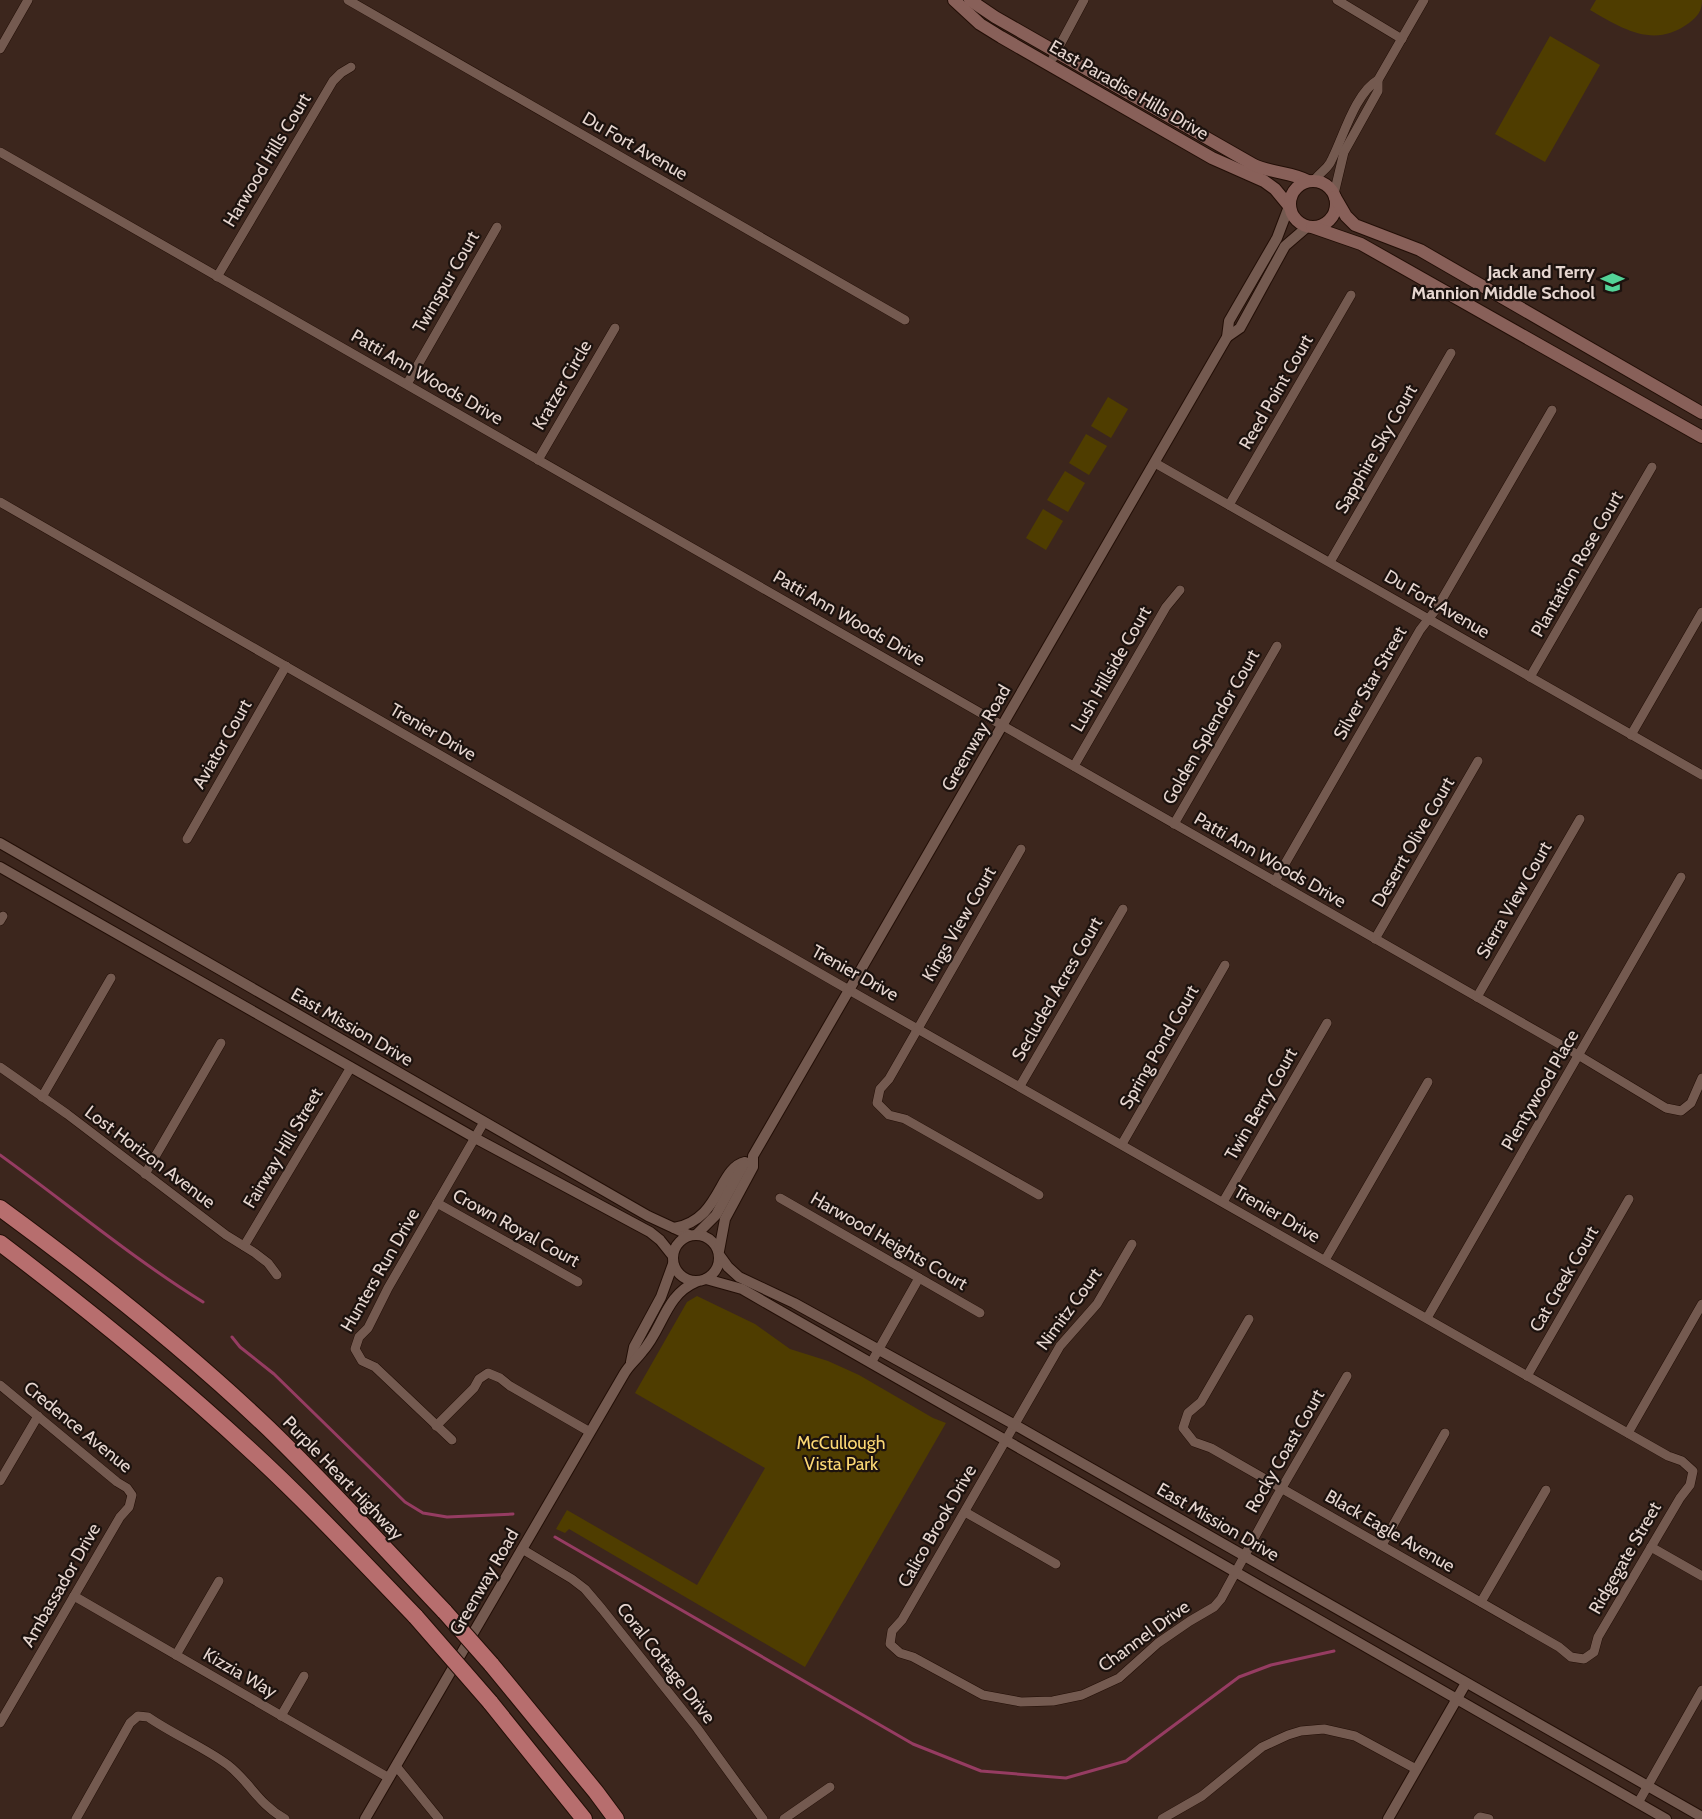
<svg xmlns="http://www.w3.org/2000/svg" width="1702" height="1819" font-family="Cabin,sans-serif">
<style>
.green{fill:#4f3d00}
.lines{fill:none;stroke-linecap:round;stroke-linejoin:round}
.stream{stroke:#963c62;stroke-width:3}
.minor-casing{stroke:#220e06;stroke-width:10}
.tertiary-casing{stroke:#220e06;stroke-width:12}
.secondary-casing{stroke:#220e06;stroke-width:14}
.motorway-casing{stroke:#220e06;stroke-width:18}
.minor{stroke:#745a50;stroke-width:9}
.tertiary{stroke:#745a50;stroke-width:10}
.secondary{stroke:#886059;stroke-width:12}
.motorway{stroke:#b76e6e;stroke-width:16}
.motorway-bridge-casing{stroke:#220e06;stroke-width:18;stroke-linecap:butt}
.motorway-bridge{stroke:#b76e6e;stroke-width:16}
.labels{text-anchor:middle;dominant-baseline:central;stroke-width:4.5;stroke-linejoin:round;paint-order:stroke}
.street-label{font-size:18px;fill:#e6d6d0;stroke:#1c120e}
.poi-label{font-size:18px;font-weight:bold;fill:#e6d6d0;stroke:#1c120e;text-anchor:end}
.park-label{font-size:18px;fill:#fcd874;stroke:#1c120e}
</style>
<rect width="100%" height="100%" fill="#3c261d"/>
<g class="green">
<path d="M 1596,0 L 1702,0 C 1702,11 1698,16 1689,23 C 1654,49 1623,29 1590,10 Z"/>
<path d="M 1550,36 L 1600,65 L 1545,162 L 1495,134 Z"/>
<path d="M 1108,397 L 1128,409 L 1111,438 L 1091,426 Z"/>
<path d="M 1086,434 L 1107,446 L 1089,475 L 1069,463 Z"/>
<path d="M 1065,471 L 1085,483 L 1068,512 L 1047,500 Z"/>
<path d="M 1043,509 L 1063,521 L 1046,550 L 1026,538 Z"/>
<path d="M 697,1296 L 755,1324 L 790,1349 L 828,1361 L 859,1375 L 933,1418 L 946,1423 L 805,1667 L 569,1529 L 565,1533 L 556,1529 L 567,1510 L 697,1585 L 765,1468 L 635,1393 L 687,1302 Z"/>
</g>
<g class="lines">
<g class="stream">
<path d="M 0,1155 C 68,1204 132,1258 203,1302"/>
<path d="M 232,1337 L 240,1347 L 274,1374 L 405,1502 L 423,1513 L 447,1517 L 513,1514"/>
<path d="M 555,1537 L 913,1744 L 981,1771 L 1066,1778 L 1126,1761 L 1239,1677 L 1271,1665 L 1334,1651"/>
</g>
<defs>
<g id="minor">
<path d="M 348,0 L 905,320"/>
<path d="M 1337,0 L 1402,39"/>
<path d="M 0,49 L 28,0"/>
<path d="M 1053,58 L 1084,0"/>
<path d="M 0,152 L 1568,1049 L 1666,1108 L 1681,1111 L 1691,1103 L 1702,1078"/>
<path d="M 1314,181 C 1318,174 1326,170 1330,163 C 1343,139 1354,94 1378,80"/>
<path d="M 1334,194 L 1344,152 L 1378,91 L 1378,80 L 1424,0"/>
<path d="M 217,277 L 333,81 L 341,73 L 351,67"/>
<path d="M 407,384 L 497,227"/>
<path d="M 538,460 L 615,328"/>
<path d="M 1155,463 L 1702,775"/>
<path d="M 0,502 L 835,982 L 1668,1456 L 1682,1461 L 1693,1471 L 1690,1485 L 1680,1498 L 1598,1637 L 1594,1652 L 1584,1659 L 1571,1657 L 1559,1647 L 1211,1448 L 1194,1442 L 1183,1428 L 1188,1413 L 1201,1402 L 1249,1319"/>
<path d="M 1229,505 L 1351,295"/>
<path d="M 1330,562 L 1451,353"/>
<path d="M 1530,677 L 1652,467"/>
<path d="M 1631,735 L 1702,612"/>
<path d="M 1074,766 L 1166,607 L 1180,590"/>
<path d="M 1174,824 L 1277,646"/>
<path d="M 187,839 L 286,666"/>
<path d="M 1021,849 L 889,1079 L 880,1089 L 877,1103 L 889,1115 L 905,1119 L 1039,1195"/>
<path d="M 1275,881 L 1420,630 L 1437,608 L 1552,410"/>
<path d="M 0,921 L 3,916"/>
<path d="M 1375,939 L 1478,761"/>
<path d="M 1477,997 L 1580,819"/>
<path d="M 0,1067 L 67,1114 L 226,1235 L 255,1253 L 268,1263 L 277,1275"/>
<path d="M 1020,1086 L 1123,909"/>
<path d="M 42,1097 L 111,978"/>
<path d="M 1122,1144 L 1225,965"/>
<path d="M 145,1174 L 221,1043"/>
<path d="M 780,1198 L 980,1313"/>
<path d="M 1223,1202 L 1327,1023"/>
<path d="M 437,1203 L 578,1282"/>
<path d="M 1132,1244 L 1097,1304 L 1060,1346 L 902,1620 L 892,1631 L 890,1644 L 900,1653 L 913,1657 L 983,1695 L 1021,1702 L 1053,1701 L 1082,1695 L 1119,1678 L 1158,1643 L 1190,1621 L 1214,1607 L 1221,1599 L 1276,1498 L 1347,1376"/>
<path d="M 244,1246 L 351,1067"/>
<path d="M 1325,1260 L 1428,1082"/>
<path d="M 1427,1318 L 1681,877"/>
<path d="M 871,1363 L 919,1278"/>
<path d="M 1527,1376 L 1629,1199"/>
<path d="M 0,1385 L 117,1482 L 127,1488 L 132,1495 L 129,1507 L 120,1517 L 0,1723"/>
<path d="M 436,1426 L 474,1388 L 479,1379 L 488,1373 L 500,1378 L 510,1386 L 590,1432"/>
<path d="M 1628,1433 L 1702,1304"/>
<path d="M 452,1440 L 375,1367 L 362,1361 L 355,1349 L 359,1337 L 368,1328 L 388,1288 L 484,1122"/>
<path d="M 0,1481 L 38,1416"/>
<path d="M 965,1512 L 1056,1564"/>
<path d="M 1382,1545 L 1445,1433"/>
<path d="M 1651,1547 L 1702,1576"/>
<path d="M 522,1549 L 572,1579 L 585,1589 L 602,1609 L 697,1728 L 763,1819"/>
<path d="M 74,1596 L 389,1778"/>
<path d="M 1481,1602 L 1546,1490"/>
<path d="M 176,1655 L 219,1581"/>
<path d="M 281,1716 L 304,1676"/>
<path d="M 396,1766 L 439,1819"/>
<path d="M 1638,1803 L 1702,1690"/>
<path d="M 76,1819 L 130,1723 L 138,1716 L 148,1717 C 174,1735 204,1747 228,1765 C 251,1783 257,1803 285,1819"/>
<path d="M 784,1819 L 830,1787"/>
<path d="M 1162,1819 L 1202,1796 L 1262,1747 L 1288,1735 L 1301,1731 L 1324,1729 L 1355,1736 L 1416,1769"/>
<path d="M 1478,1819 L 1480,1817 L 1489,1819"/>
</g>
<g id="tertiary">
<path d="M 1227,337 L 1240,328 L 1285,246 L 1307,227"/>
<path d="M 0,843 L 648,1216 L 689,1235"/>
<path d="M 0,867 L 475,1138 L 650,1232 L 660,1240 L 672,1255"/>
<path d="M 674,1228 C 721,1220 718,1168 745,1162"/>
<path d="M 697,1234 L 716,1215 L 744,1164"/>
<circle cx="696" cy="1258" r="23"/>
<path d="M 719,1251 L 725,1219 L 753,1167 L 753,1156 L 1227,337 L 1229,321 L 1277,238 L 1288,209"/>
<path d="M 720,1256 L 728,1267 L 739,1277 L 794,1303 L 1015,1425 L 1702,1817"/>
<path d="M 706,1279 L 742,1289 L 1666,1819"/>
<path d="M 631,1362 L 634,1347 L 661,1297 L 673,1264"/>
<path d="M 365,1819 L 624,1374 C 629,1365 636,1360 642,1352 C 663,1329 665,1295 696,1282"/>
<path d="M 1388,1819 L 1466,1683"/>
</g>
<g id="secondary">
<path d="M 954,0 L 980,24 L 1001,37 L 1212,158 L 1264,181 L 1275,189 L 1289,206"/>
<path d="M 970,0 L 995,17 L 1254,165 C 1271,173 1292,172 1308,181"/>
<circle cx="1313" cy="204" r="23"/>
<path d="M 1335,197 L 1346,216 L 1355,225 L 1420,250 L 1702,413"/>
<path d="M 1312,227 L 1361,244 L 1702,437"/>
</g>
<g id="motorway">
<path d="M 0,1208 C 93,1276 184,1348 268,1428 C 329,1487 386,1550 445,1612"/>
<path d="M 0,1243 C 86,1308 170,1376 249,1449 C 307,1502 361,1560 416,1617"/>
<path d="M 491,1664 L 596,1792 L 616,1819"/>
<path d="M 490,1702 L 584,1819"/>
</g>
</defs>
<use href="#minor" class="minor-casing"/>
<use href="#tertiary" class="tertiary-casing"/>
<use href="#secondary" class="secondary-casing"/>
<use href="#motorway" class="motorway-casing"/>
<use href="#minor" class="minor"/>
<use href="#tertiary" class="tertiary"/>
<use href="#secondary" class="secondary"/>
<use href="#motorway" class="motorway"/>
<defs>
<g id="motorway-bridge">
<path d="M 445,1612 L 491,1664"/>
<path d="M 416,1617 L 490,1702"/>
</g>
</defs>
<use href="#motorway-bridge" class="motorway-bridge-casing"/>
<use href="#motorway-bridge" class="motorway-bridge"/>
</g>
<defs>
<symbol id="school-bare" viewBox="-9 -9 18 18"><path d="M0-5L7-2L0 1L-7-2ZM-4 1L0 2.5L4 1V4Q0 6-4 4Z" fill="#53d397" stroke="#1c120e" stroke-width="2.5" paint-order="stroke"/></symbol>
</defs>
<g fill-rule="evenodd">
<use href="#school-bare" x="1596" y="266" width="33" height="33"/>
</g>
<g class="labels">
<g class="street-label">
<text transform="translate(1129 90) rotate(30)">East Paradise Hills Drive</text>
<text transform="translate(635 146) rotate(30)">Du Fort Avenue</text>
<text transform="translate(267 160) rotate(-59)">Harwood Hills Court</text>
<text transform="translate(446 282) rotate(-60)">Twinspur Court</text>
<text transform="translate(427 377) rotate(30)">Patti Ann Woods Drive</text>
<text transform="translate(562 385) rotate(-60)">Kratzer Circle</text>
<text transform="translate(1276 392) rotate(-60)">Reed Point Court</text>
<text transform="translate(1376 449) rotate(-60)">Sapphire Sky Court</text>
<text transform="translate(1577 564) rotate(-60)">Plantation Rose Court</text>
<text transform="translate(1437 604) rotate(30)">Du Fort Avenue</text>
<text transform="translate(849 618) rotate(30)">Patti Ann Woods Drive</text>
<text transform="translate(1111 669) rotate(-60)">Lush Hillside Court</text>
<text transform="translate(1370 683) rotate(-60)">Silver Star Street</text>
<text transform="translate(1211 727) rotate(-60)">Golden Splendor Court</text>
<text transform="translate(433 732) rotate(30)">Trenier Drive</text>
<text transform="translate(976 738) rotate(-60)">Greenway Road</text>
<text transform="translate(222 744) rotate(-60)">Aviator Court</text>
<text transform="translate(1413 842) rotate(-60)">Deserrt Olive Court</text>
<text transform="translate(1270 860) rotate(30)">Patti Ann Woods Drive</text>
<text transform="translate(1514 900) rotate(-60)">Sierra View Court</text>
<text transform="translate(959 924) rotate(-60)">Kings View Court</text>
<text transform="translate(855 973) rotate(29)">Trenier Drive</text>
<text transform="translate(1057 989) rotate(-60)">Secluded Acres Court</text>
<text transform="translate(352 1027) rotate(30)">East Mission Drive</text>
<text transform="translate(1159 1047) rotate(-60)">Spring Pond Court</text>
<text transform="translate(1540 1090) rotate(-60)">Plentywood Place</text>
<text transform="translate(1261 1104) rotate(-60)">Twin Berry Court</text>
<text transform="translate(283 1148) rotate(-59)">Fairway Hill Street</text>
<text transform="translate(150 1157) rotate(37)">Lost Horizon Avenue</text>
<text transform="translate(1277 1214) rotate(30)">Trenier Drive</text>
<text transform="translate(516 1228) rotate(29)">Crown Royal Court</text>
<text transform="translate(889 1241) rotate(30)">Harwood Heights Court</text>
<text transform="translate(380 1270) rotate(-60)">Hunters Run Drive</text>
<text transform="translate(1564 1279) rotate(-60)">Cat Creek Court</text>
<text transform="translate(1069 1309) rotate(-54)">Nimitz Court</text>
<text transform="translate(78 1427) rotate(39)">Credence Avenue</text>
<text transform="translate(1285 1451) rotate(-60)">Rocky Coast Court</text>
<text transform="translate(343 1478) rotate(46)">Purple Heart Highway</text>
<text transform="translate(1218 1522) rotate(30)">East Mission Drive</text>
<text transform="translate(937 1526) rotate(-60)">Calico Brook Drive</text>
<text transform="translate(1390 1531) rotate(30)">Black Eagle Avenue</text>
<text transform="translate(1625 1558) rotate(-60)">Ridgegate Street</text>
<text transform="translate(484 1582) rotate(-60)">Greenway Road</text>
<text transform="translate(61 1585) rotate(-60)">Ambassador Drive</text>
<text transform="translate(1144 1636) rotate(-36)">Channel Drive</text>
<text transform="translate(666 1663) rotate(52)">Coral Cottage Drive</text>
<text transform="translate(240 1673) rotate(30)">Kizzia Way</text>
</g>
<g class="poi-label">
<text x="1595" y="272">Jack and Terry<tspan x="1595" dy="21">Mannion Middle School</tspan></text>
</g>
<g class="park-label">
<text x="841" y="1443">McCullough<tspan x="841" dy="21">Vista Park</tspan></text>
</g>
</g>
</svg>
